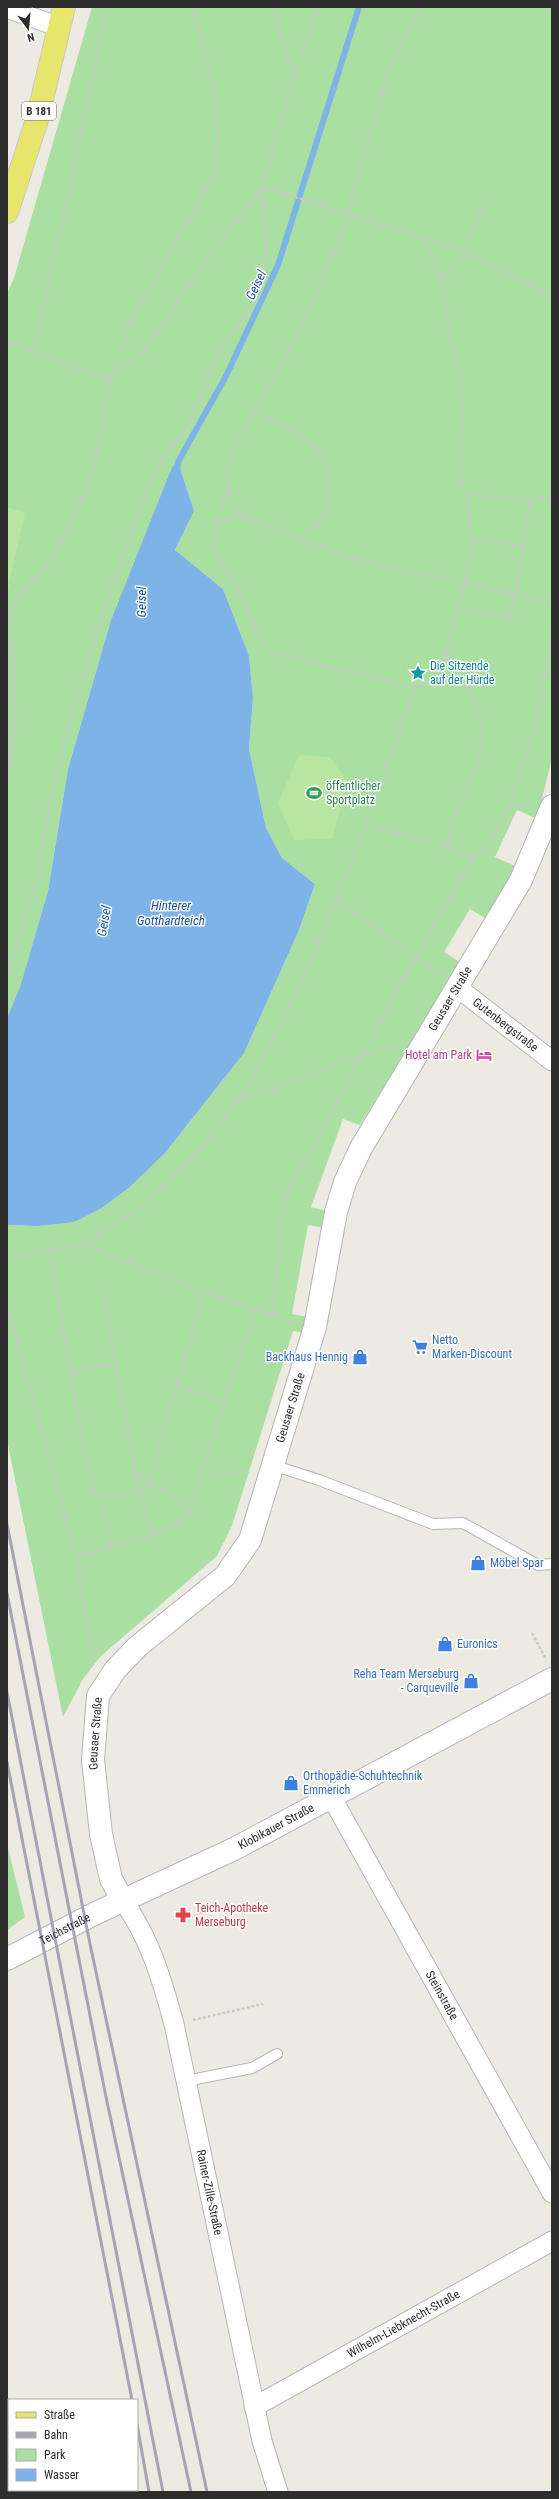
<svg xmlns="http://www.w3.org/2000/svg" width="559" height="2499" font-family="'Roboto Condensed',sans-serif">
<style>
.green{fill:#aadfa2}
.pitch{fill:#b8e59f}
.water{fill:#7db3e6}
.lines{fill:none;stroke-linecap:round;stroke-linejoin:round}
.stream{stroke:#7db3e6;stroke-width:6}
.lane-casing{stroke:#b4b4bf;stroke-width:12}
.street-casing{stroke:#b4b4bf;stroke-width:21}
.secondary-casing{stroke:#b4b4bf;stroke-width:24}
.primary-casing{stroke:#c8c8c8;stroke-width:24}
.path{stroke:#c8c8c8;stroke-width:2.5;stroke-dasharray:3 2;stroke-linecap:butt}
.lane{stroke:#fff;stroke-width:10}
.street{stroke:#fff;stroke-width:19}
.secondary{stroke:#fff;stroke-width:22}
.primary{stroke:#e7e56c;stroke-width:22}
.rail{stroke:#a5a4b6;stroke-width:3}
.labels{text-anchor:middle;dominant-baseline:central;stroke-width:3;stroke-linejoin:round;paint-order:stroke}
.shield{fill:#fff;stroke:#6c6c6c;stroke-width:1}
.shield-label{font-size:11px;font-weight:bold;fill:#2d2d2d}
.culture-label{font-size:12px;fill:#0d838f;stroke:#fff;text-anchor:start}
.leisure-label{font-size:12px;fill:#27864d;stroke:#fff;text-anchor:start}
.street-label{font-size:12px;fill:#2d2d2d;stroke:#fff}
.hotel-label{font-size:12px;fill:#b23c85;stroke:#fff;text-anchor:end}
.shop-label{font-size:12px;fill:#366cbe;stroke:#fff;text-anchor:start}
.health-label{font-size:12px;fill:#be3a42;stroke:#fff;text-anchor:start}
.water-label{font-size:13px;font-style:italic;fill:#184f96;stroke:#fff}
</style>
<rect width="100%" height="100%" fill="#edebe1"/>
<g class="green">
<path d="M 92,7 L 552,7 L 552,758 L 537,819 L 517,810 L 495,857 L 515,866 L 487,919 L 470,909 L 444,952 L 461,963 L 360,1125 L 343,1119 L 311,1207 L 326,1211 L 324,1228 L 308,1225 L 292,1314 L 308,1317 L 303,1333 L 293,1331 L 232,1526 L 217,1556 L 101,1656 L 83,1679 L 63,1717 L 7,1440 L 7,1225 L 38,1226 L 74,1221 L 102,1208 L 130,1187 L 165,1153 L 244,1053 L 299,930 L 315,884 L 282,858 L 266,828 L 249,749 L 253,698 L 249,656 L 223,589 L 175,550 L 194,511 L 178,463 L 172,467 L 111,620 L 68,769 L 48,891 L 20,987 L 7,1018 L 7,294 L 14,278 Z"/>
<path d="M 7,1844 L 25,1917 L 7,1930 Z"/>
</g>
<g class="pitch">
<path d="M 7,507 L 25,513 L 7,593 Z"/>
<path d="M 299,755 L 330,757 L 348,782 L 332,839 L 294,840 L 278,803 Z"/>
</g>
<path class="water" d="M 178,462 L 194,511 L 175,550 L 223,589 L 249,656 L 253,698 L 249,749 L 266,828 L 282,858 L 315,884 L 299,930 L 244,1053 L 165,1153 L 130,1187 L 102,1208 L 74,1222 L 38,1226 L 7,1225 L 7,1018 L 20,987 L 48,891 L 68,769 L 111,620 L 172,467 Z"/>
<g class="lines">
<path class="stream" d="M 177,470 L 178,462 L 226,376 L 278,265 L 359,7"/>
<defs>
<g id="lane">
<path d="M 272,1465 L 319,1480 L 433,1524 L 463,1523 L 538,1565 L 552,1564"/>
<path d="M 186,2081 L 252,2068 L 277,2054"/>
<path d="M 43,2490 L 44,2492"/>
</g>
<g id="street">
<path d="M 7,8 L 59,27"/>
<path id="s1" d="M 458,988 L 552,1061"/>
<path id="s2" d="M 332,1798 L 552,2193"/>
<path id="s3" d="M 123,1901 C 150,1938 162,1980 174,2024 L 262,2441 L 278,2492"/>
<path id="s4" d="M 254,2407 L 552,2241"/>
<path d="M 7,2430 L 9,2431"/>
</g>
<g id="secondary">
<path id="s5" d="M 123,1901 L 111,1879 L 101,1834 L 93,1760 L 98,1696 L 115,1670 L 137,1647 L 225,1576 L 250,1540 L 315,1327 L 336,1212 L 345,1182 L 361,1148 L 521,880 L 552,806"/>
<path id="s6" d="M 7,1959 L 94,1914 L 234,1849 L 552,1679"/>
</g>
<path id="primary" d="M 7,212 L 37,120 L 64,7"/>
</defs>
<use href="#lane" class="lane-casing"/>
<use href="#street" class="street-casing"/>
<use href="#secondary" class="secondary-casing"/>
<use href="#primary" class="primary-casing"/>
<g class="path">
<path d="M 273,7 L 293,78"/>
<path d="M 421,7 L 388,72 L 342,233 L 293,345 L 230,453 L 228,489 L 216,524 L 213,540 L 215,551 L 237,587 L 264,646 L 271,652 L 415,688 L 435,680 L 443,664 L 465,584 L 472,539 L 468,494 L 460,481 L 462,405 L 460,381 L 440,283 L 433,260 L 421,237"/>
<path d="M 464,251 L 483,205"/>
<path d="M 440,283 L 452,267 L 473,255"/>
<path d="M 7,340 L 76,369 L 109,379 L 121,357 L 129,326 L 212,178 L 218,137 L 216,97 L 193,7"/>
<path d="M 7,348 L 11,342"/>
<path d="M 34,350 L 74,168 L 107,7"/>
<path d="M 254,410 C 274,422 300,433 317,449 C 329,461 331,503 323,518 C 319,527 306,534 297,539"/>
<path d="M 228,489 L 241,516 L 351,558 L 552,603"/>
<path d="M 468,494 L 530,501 L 552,496"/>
<path d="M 216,524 L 241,516"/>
<path d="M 472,539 L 523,546"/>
<path d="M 459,610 L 509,618 L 516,594 L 530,501"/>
<path d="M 7,788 L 15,721 L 11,616 C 16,596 31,585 43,569 C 49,561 55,552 60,544 C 92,494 102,437 109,379 L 142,354 L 207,259 L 263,187 L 464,251 L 552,295"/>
<path d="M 509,808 L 530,806"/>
<path d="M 367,825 L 447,847 C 449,837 451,827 455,817 C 467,785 492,748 479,713 C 472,692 457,673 447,654"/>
<path d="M 447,847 L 474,858"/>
<path d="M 337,900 L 440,975"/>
<path d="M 7,980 L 35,884 L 57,768 L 86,664 L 111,589 L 156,469 L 188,425 L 221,347 L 251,308 L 267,255 L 263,187 L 293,79 L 319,7"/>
<path d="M 235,1104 L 363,1054 L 398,1046"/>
<path d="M 82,1244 L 204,1292 L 295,1323"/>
<path d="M 51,1252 L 70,1373 L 94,1494 L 101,1496 L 111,1545"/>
<path d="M 7,1255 C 32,1253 57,1252 80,1244 C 113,1232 142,1205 167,1181 C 180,1167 196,1154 209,1139 C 255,1083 286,1018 315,952 C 352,865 384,777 415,688"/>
<path d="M 104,1294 L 136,1475 L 152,1536"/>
<path d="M 7,1303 L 77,1558 L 93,1664"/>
<path d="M 273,1315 L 280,1231 L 289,1191 L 416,957 L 474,858 L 493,837 L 509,808 L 533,735 L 552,639"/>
<path d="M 70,1373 L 116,1363"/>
<path d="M 177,1386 L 224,1402"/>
<path d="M 136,1475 L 150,1477"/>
<path d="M 202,1480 L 250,1469"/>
<path d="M 101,1496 L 141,1492 L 152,1483"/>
<path d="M 191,1510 L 152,1483 L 150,1477 L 204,1292"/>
<path d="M 77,1558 L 111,1545 L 152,1536 L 175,1526 L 191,1510 L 224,1402 L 257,1309"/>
<path d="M 532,1633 L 546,1659"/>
<path d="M 193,2020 L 263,2004"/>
</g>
<use href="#lane" class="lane"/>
<use href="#street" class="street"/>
<use href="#secondary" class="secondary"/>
<use href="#primary" class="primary"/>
<g class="rail">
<path d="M 7,1524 L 90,1944 L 207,2492"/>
<path d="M 7,1593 L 106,2097 L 191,2492"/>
<path d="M 7,1692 L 163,2492"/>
<path d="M 7,1762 L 132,2400"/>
<path d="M 137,2424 L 149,2492"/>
</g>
</g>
<defs>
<symbol id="sight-bare" viewBox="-9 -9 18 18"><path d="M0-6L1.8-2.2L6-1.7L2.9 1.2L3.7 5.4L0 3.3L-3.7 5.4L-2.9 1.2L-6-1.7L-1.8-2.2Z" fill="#0f9aa8" stroke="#fff" stroke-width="2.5" paint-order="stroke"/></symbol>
<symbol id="stadium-bare" viewBox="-9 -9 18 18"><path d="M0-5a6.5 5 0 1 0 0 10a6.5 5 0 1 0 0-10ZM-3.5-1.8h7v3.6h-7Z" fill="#2e9e5b" stroke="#fff" stroke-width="2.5" paint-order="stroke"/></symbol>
<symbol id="hotel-bare" viewBox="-9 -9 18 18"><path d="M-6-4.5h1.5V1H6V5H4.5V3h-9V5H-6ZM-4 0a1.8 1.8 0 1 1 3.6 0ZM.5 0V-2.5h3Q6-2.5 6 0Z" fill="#d1479c" stroke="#fff" stroke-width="2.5" paint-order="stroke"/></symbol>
<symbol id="supermarket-bare" viewBox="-9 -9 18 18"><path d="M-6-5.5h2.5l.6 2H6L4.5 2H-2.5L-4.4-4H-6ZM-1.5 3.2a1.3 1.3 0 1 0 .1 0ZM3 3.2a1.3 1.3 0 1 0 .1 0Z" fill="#3f7fe0" stroke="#fff" stroke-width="2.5" paint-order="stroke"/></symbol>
<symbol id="shop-bare" viewBox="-9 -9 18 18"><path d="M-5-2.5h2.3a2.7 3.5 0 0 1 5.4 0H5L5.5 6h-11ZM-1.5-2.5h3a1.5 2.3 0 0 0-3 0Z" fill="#3f7fe0" stroke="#fff" stroke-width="2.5" paint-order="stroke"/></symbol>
<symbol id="pharmacy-bare" viewBox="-9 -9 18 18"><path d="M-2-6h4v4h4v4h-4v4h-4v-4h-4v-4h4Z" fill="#e0444e" stroke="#fff" stroke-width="2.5" paint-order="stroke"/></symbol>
</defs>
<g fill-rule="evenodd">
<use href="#sight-bare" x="407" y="662" width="22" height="22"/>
<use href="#stadium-bare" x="303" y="782" width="22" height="22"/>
<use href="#hotel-bare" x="473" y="1044" width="22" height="22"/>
<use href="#supermarket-bare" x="409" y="1336" width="22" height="22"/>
<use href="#shop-bare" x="349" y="1346" width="22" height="22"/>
<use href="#shop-bare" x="467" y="1552" width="22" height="22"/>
<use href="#shop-bare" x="434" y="1633" width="22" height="22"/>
<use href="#shop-bare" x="460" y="1670" width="22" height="22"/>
<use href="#shop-bare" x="280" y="1772" width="22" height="22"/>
<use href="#pharmacy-bare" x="172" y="1904" width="22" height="22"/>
</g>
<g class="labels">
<rect class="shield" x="22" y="102" width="34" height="18" rx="3"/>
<g class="shield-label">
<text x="39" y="111">B 181</text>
</g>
<g class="culture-label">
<text x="430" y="666">Die Sitzende<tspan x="430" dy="14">auf der Hürde</tspan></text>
</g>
<g class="leisure-label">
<text x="326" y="786">öffentlicher<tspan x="326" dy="14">Sportplatz</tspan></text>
</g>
<g class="street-label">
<text stroke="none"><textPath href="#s5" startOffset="1012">Geusaer Straße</textPath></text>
<text stroke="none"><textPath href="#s1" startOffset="60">Gutenbergstraße</textPath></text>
<text stroke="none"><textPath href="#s5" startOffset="568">Geusaer Straße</textPath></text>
<text stroke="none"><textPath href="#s5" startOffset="172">Geusaer Straße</textPath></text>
<text stroke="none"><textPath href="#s6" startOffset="300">Klobikauer Straße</textPath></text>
<text stroke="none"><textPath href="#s6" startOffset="65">Teichstraße</textPath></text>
<text stroke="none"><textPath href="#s2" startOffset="226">Steinstraße</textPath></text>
<text stroke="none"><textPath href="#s3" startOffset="306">Rainer-Zille-Straße</textPath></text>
<text stroke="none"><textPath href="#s4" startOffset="171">Wilhelm-Liebknecht-Straße</textPath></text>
</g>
<g class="hotel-label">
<text x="472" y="1055">Hotel am Park</text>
</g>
<g class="shop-label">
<text x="432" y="1340">Netto<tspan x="432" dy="14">Marken-Discount</tspan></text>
<text x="348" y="1357" text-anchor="end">Backhaus Hennig</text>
<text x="490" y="1563">Möbel Spar</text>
<text x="457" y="1644">Euronics</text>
<text x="459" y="1674" text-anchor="end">Reha Team Merseburg<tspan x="459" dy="14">- Carqueville</tspan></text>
<text x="303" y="1776">Orthopädie-Schuhtechnik<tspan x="303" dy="14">Emmerich</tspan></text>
</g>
<g class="health-label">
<text x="195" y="1908">Teich-Apotheke<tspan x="195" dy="14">Merseburg</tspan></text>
</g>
<g class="water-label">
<text transform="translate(256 285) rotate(-65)">Geisel</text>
<text transform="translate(141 602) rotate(-90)">Geisel</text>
<text x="171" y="905">Hinterer<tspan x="171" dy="15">Gotthardteich</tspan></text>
<text transform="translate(104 921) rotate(-80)">Geisel</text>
</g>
</g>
<rect width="559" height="2499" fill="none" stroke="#2d2d2d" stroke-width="16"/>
<rect x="8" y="2399" width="130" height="92" fill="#ffffff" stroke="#ababab"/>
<rect x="16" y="2412" width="20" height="6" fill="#e7e56c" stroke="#ababab"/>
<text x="44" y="2419" font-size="12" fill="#2d2d2d">Straße</text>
<rect x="16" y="2432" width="20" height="6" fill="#a5a4b6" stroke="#ababab"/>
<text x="44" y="2439" font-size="12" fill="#2d2d2d">Bahn</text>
<rect x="16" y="2449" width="20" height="12" fill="#aadfa2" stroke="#ababab"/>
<text x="44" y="2459" font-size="12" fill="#2d2d2d">Park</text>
<rect x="16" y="2469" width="20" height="12" fill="#7db3e6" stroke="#ababab"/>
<text x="44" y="2479" font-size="12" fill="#2d2d2d">Wasser</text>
<g transform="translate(28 28) rotate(164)" stroke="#ffffff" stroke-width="3" paint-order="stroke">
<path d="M0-3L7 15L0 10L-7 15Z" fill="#2d2d2d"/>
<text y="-6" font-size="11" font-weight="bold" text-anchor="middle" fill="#2d2d2d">N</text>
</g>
</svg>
